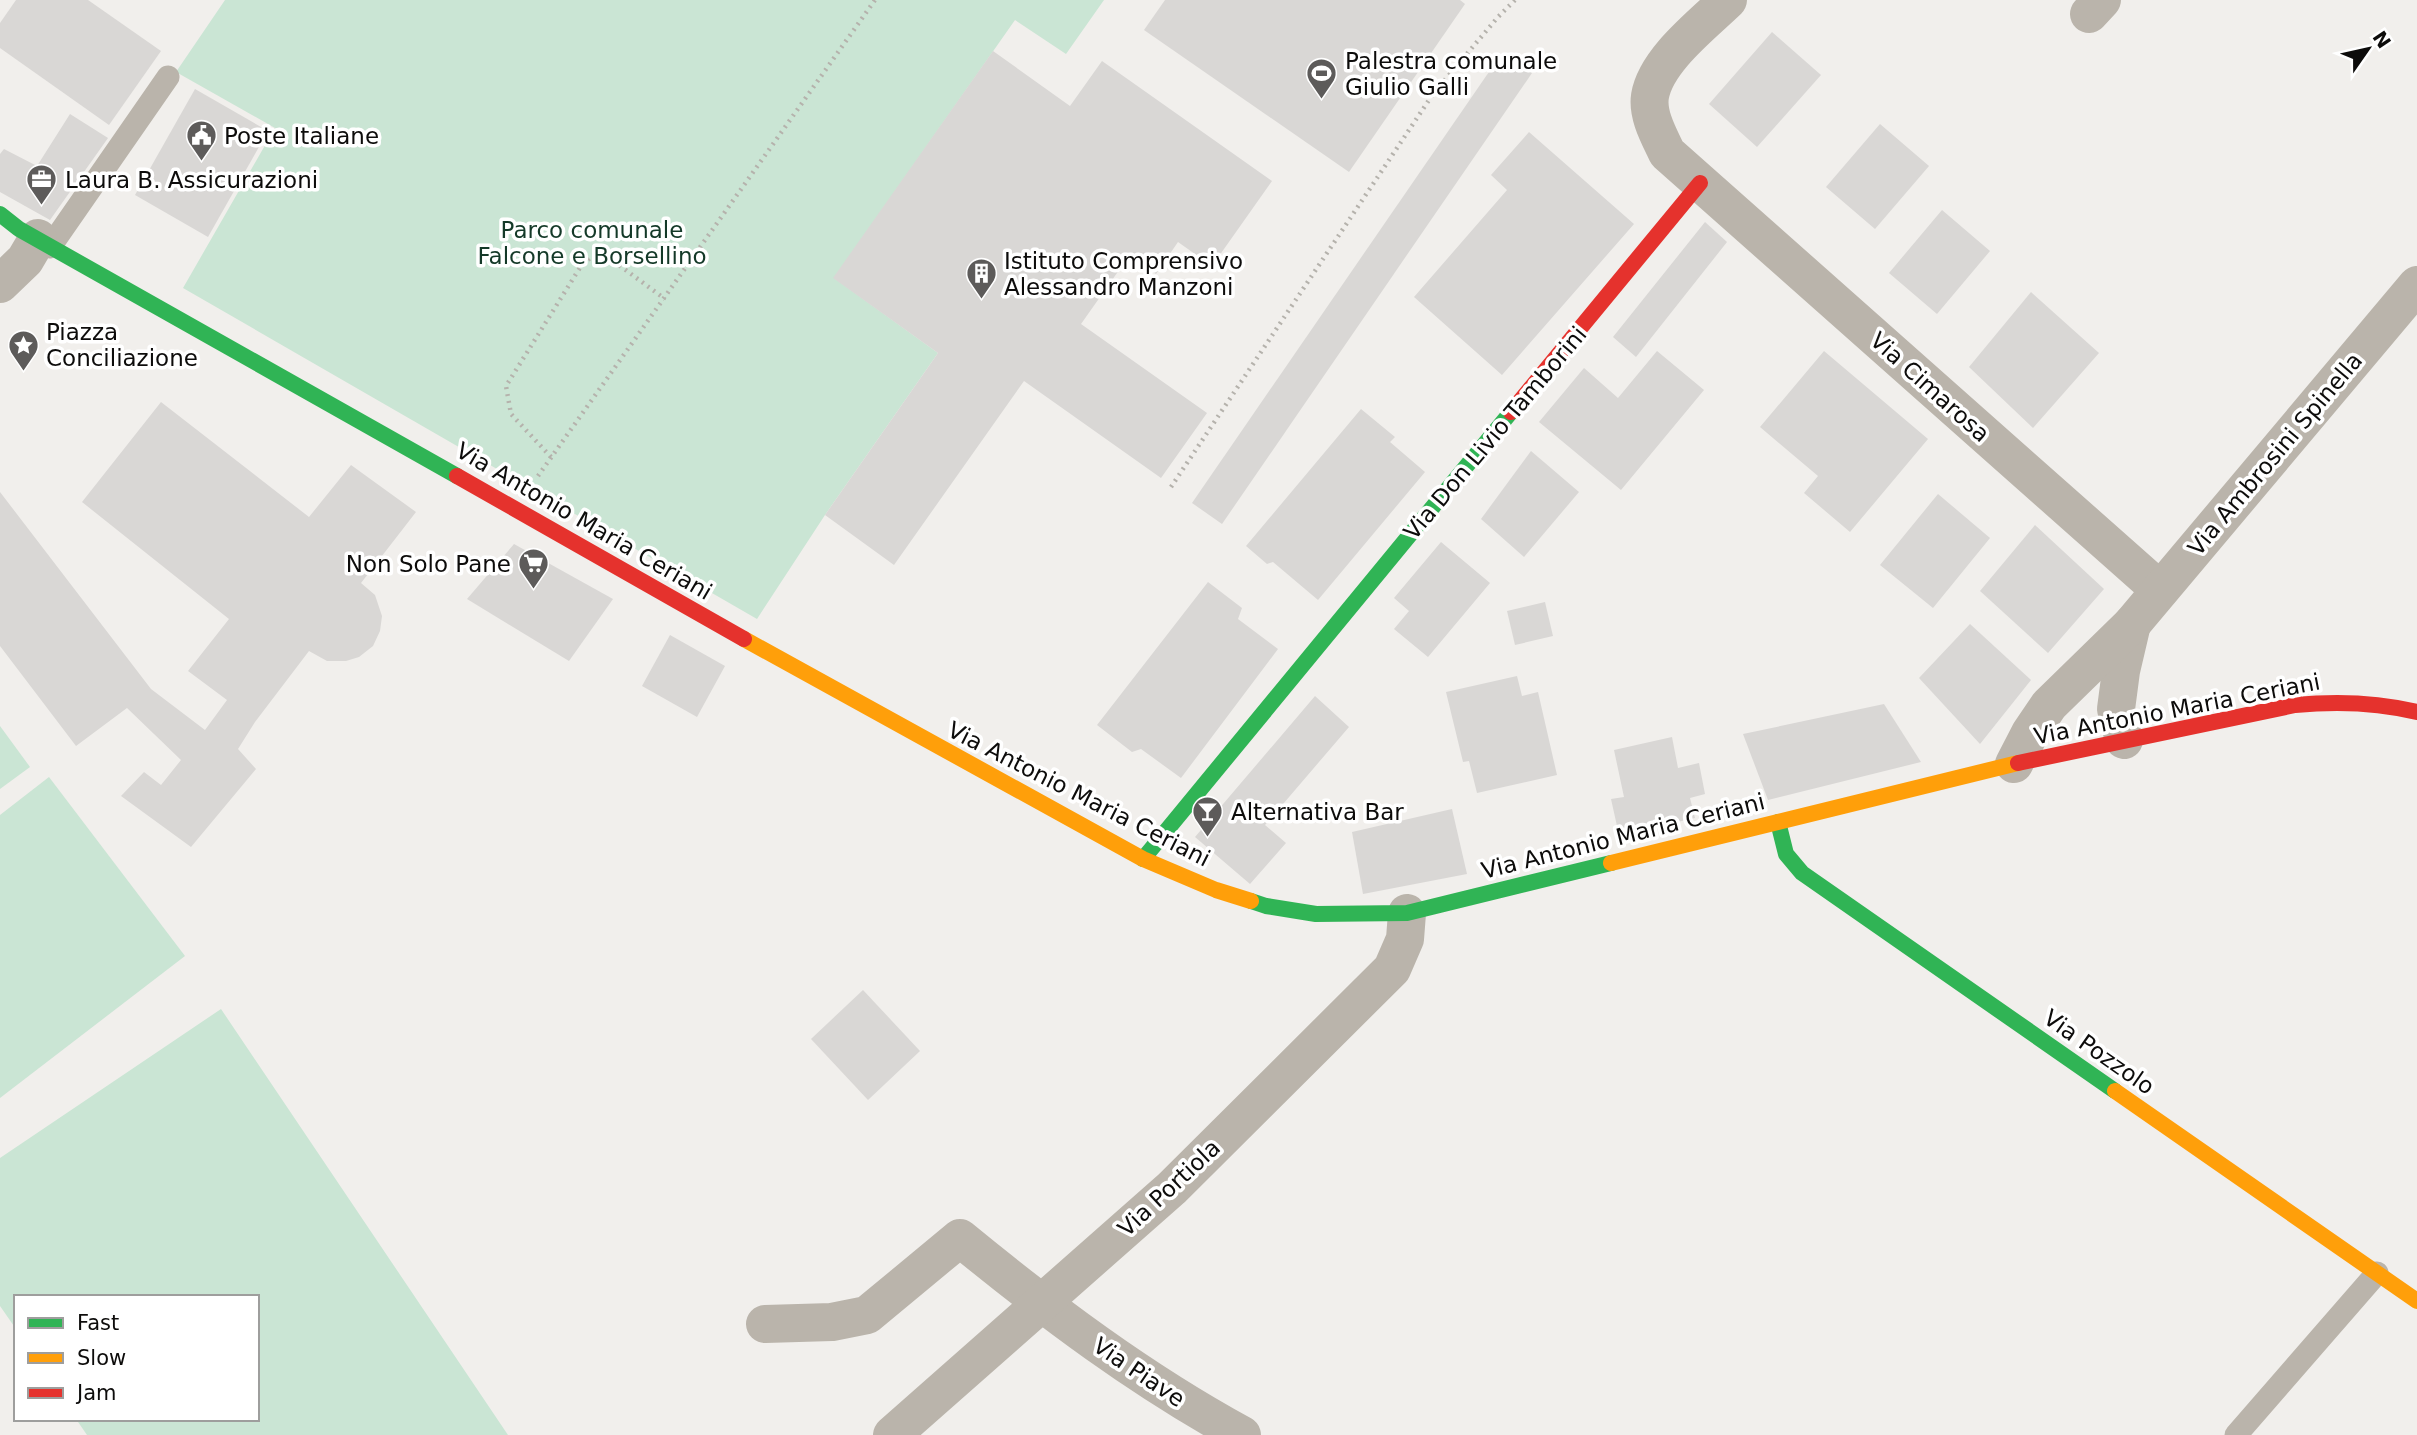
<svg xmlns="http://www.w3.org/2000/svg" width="2417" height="1435" font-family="'DejaVu Sans',sans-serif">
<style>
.green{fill:#cae5d4}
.building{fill:#d9d7d5}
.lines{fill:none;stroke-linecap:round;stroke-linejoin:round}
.path{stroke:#b5b2ac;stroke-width:4.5;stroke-dasharray:2 5;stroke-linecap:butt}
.lane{stroke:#bab4ab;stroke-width:23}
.street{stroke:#bab4ab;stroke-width:38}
.fast{stroke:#30b455;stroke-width:16}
.slow{stroke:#ff9f0a;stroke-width:16}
.jam{stroke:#e5322d;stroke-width:16}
.labels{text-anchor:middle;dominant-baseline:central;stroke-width:7;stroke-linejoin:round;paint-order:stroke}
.poi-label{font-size:23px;fill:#0d0c0b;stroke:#fff;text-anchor:start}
.park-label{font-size:23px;fill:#143928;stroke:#fff}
.street-label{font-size:23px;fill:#0d0c0b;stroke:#fff}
</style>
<rect width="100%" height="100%" fill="#f1efec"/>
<g class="green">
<path d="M 225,0 L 1104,0 L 1066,54 L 1015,20 L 834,278 L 938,353 L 825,515 L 757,619 L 183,288 L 275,128 L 176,72 Z"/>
<path d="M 0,726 L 30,767 L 0,789 Z"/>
<path d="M 49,777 L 185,956 L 0,1098 L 0,815 Z"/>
<path d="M 221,1009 L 508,1435 L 87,1435 L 76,1419 L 257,1419 L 257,1297 L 16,1297 L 16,1329 L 0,1306 L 0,1158 Z"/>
</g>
<g class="building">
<path d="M 16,0 L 88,0 L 161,51 L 109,125 L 0,48 L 0,23 Z"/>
<path d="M 1165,0 L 1460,0 L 1465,4 L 1349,172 L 1144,30 Z"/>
<path d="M 1772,32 L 1821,75 L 1757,147 L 1709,104 Z"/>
<path d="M 993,51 L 1070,106 L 1102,61 L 1272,181 L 1212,266 L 1178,242 L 1156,274 L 1129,256 L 1081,324 L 1207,413 L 1161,478 L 1024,381 L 894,565 L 825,515 L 938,353 L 833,278 Z"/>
<path d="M 1502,53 L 1532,73 L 1222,524 L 1192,503 Z"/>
<path d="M 195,89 L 268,131 L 208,237 L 135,195 Z"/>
<path d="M 70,114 L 108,138 L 50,220 L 0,192 L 0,154 L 4,149 L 37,166 Z"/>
<path d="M 1880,124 L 1929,166 L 1875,229 L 1826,187 Z"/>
<path d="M 1529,132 L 1634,224 L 1502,375 L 1414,297 L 1507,190 L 1491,175 Z"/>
<path d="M 1942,210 L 1990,251 L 1937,314 L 1889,273 Z"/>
<path d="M 1705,222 L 1727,242 L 1636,357 L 1613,337 Z"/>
<path d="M 2031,292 L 2099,353 L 2033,428 L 1969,367 Z"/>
<path d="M 1657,351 L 1704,390 L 1621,490 L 1539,422 L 1584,368 L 1618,398 Z"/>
<path d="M 1824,351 L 1928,439 L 1850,532 L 1804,493 L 1818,476 L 1760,427 Z"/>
<path d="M 161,402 L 309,517 L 351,465 L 416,512 L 361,583 L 375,595 L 382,616 L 380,631 L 373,646 L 359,657 L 346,661 L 327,661 L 309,651 L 255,722 L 238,749 L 256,769 L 191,847 L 121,796 L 144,772 L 161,785 L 181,760 L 127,708 L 76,746 L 0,646 L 0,492 L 151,689 L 205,730 L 227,700 L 188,671 L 229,619 L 82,502 Z"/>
<path d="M 1361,409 L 1395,437 L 1390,442 L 1425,472 L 1318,600 L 1273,562 L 1267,564 L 1246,546 Z"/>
<path d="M 1531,451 L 1579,492 L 1524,557 L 1481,519 Z"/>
<path d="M 1938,494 L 1990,538 L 1933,608 L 1880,565 Z"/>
<path d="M 2035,525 L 2104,589 L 2048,653 L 1980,591 Z"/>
<path d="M 1441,542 L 1490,583 L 1428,657 L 1394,629 L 1409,611 L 1394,598 Z"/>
<path d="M 514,544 L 613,599 L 569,661 L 467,599 Z"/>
<path d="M 1208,582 L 1242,608 L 1238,619 L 1278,649 L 1181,778 L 1141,749 L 1132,752 L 1097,725 Z"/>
<path d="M 1545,602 L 1553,636 L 1515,645 L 1507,611 Z"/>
<path d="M 1970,624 L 2031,680 L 1980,744 L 1919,678 Z"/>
<path d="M 670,635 L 725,666 L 697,717 L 642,686 Z"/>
<path d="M 1517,676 L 1522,696 L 1538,692 L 1557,775 L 1477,793 L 1469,761 L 1463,762 L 1446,692 Z"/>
<path d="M 1315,696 L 1349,727 L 1265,825 L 1286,843 L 1250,884 L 1195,837 Z"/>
<path d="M 1884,704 L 1921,762 L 1768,800 L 1743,734 Z"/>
<path d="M 1672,737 L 1678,768 L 1699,763 L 1705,794 L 1690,798 L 1695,818 L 1619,835 L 1611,799 L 1624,797 L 1614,750 Z"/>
<path d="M 1452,809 L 1467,874 L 1363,894 L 1352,832 Z"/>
<path d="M 863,990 L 920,1051 L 868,1100 L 811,1039 Z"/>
</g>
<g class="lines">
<g class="path">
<path d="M 551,457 L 511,414 L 506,386 L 581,266 L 590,258 L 608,257 L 665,299"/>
<path d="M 538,476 L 875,0"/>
<path d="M 1171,487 L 1433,94 L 1498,17 L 1515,0"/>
</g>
<g class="lane">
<path d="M 50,247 L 168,77"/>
<path d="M 2236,1435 L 2377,1273"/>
</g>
<g class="street">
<path d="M 1728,0 C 1702,25 1656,60 1650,96 C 1647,115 1659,136 1667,153 L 2160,590"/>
<path d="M 2089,14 L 2102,0"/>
<path d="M 0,284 L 25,260 L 38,238"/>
<path d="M 2124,740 L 2116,709 L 2121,671 L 2132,624"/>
<path d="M 2014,764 L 2030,733 L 2049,705 L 2132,624 L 2417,285"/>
<path d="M 765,1324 L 832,1322 L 867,1315 L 960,1238 C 1049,1311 1141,1380 1242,1435"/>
<path d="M 892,1435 L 1172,1188 L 1392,969 L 1405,939 L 1407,913"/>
</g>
<g class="fast">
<path d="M 0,214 L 19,229 L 457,476"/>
<path d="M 1778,822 L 1786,854 L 1802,873 L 2115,1091"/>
<path d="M 1143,859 L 1511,412"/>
<path d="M 1251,901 L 1266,906 L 1316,914 L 1407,913 L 1611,863"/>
</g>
<g class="slow">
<path d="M 744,639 L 1143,859 L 1216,890 L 1251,901"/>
<path d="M 1611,863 L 2018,763"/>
<path d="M 2115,1091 L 2417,1301"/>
</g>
<g class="jam">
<path d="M 1511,412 L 1700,183"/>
<path d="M 457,476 L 744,639"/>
<path d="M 2018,763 L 2295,705 C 2336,701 2376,702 2417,712"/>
</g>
</g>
<defs>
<symbol id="stadium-pin" viewBox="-11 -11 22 30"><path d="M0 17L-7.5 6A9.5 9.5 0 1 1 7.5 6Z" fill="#5d5b5a" stroke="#fff"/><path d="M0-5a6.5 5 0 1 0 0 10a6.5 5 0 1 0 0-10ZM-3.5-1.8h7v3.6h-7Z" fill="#fff"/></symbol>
<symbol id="civic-pin" viewBox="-11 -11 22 30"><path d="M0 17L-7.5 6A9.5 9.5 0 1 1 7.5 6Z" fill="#5d5b5a" stroke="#fff"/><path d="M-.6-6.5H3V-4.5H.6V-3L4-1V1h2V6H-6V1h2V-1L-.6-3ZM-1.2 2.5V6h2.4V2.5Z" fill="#fff"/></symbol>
<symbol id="office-pin" viewBox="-11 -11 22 30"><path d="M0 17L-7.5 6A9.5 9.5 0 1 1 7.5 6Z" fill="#5d5b5a" stroke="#fff"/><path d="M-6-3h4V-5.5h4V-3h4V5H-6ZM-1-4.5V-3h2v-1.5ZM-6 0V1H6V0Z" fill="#fff"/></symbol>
<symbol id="building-pin" viewBox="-11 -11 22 30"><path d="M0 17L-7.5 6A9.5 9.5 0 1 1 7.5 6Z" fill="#5d5b5a" stroke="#fff"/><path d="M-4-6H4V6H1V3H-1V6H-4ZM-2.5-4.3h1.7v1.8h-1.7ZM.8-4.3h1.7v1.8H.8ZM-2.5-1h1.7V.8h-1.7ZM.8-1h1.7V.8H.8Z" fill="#fff"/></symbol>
<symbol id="sight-pin" viewBox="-11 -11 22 30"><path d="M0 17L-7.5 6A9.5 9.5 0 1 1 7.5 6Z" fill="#5d5b5a" stroke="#fff"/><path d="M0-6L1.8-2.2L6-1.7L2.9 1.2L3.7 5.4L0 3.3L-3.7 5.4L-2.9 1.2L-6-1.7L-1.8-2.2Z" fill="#fff"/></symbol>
<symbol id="supermarket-pin" viewBox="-11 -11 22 30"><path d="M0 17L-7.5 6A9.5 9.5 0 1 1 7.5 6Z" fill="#5d5b5a" stroke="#fff"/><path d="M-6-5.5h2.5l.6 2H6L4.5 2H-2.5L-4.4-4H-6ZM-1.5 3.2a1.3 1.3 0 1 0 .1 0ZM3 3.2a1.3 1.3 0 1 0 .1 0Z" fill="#fff"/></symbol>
<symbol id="bar-pin" viewBox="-11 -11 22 30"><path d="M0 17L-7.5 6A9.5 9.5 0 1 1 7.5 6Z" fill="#5d5b5a" stroke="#fff"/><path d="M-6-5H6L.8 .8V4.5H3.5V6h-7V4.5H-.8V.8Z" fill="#fff"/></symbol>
</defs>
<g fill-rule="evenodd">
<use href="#stadium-pin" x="1304" y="56" width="35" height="47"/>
<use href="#civic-pin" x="184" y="118" width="35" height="47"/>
<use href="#office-pin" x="24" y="162" width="35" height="47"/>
<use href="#building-pin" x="964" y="256" width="35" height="47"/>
<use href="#sight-pin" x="6" y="328" width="35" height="47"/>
<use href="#supermarket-pin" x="516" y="546" width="35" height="47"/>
<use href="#bar-pin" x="1190" y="794" width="35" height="47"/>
</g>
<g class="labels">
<g class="poi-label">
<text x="1345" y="61">Palestra comunale<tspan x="1345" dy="26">Giulio Galli</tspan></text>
<text x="224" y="136">Poste Italiane</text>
<text x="65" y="180">Laura B. Assicurazioni</text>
<text x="1004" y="261">Istituto Comprensivo<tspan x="1004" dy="26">Alessandro Manzoni</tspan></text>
<text x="46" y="332">Piazza<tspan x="46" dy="26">Conciliazione</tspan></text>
<text x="511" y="564" text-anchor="end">Non Solo Pane</text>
<text x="1231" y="812">Alternativa Bar</text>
</g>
<g class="park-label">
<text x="592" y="230">Parco comunale<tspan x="592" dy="26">Falcone e Borsellino</tspan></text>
</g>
<g class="street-label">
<text transform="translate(1930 387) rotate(42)">Via Cimarosa</text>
<text transform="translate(1495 433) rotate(-50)">Via Don Livio Tamborini</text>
<text transform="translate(2275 454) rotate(-50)">Via Ambrosini Spinella</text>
<text transform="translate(584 521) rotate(30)">Via Antonio Maria Ceriani</text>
<text transform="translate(2177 709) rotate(-11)">Via Antonio Maria Ceriani</text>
<text transform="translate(1079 794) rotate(27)">Via Antonio Maria Ceriani</text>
<text transform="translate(1623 836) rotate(-14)">Via Antonio Maria Ceriani</text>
<text transform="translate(2099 1052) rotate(35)">Via Pozzolo</text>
<text transform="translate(1169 1188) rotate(-43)">Via Portiola</text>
<text transform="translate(1139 1372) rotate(34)">Via Piave</text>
</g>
</g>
<rect x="14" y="1295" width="245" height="126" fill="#ffffff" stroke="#9e9e9d" stroke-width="2"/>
<rect x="28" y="1318" width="35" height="10" fill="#30b455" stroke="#9e9e9d" stroke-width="2"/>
<text x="77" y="1330" font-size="21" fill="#0d0c0b">Fast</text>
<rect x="28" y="1353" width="35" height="10" fill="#ff9f0a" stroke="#9e9e9d" stroke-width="2"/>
<text x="77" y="1365" font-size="21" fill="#0d0c0b">Slow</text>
<rect x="28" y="1388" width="35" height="10" fill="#e5322d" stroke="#9e9e9d" stroke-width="2"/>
<text x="77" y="1400" font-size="21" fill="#0d0c0b">Jam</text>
<g transform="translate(2368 49) rotate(56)" stroke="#ffffff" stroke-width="5" paint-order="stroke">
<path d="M0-5L12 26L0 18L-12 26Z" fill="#0d0c0b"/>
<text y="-10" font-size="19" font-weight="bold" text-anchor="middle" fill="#0d0c0b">N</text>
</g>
</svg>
